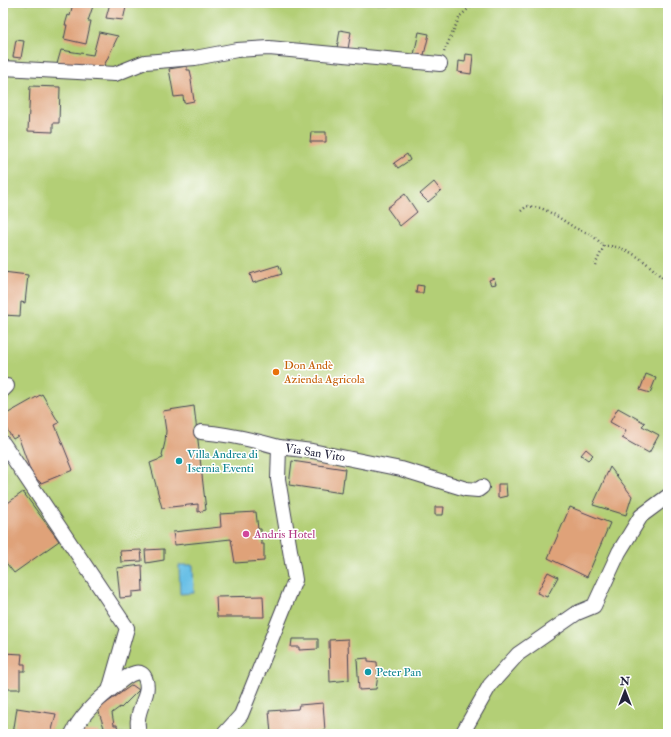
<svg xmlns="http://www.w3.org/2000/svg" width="671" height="737" font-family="'IM FELL Double Pica',serif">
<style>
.green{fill:#b3cf76;stroke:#6a7858}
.water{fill:#69c0e6;stroke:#467190}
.building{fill:#dfa279}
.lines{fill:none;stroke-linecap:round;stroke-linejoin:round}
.minor-casing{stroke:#424153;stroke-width:16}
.path{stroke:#424153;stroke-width:2.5;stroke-dasharray:1 3;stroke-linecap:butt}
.minor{stroke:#fff;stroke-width:14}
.food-dot{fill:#e8710a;stroke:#fff;stroke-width:1.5}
.culture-dot{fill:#0f9aa8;stroke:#fff;stroke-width:1.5}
.hotel-dot{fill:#d1479c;stroke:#fff;stroke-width:1.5}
.labels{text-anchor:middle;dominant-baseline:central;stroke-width:3;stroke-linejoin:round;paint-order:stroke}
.food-label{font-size:12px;fill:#c56008;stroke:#fff;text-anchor:start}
.street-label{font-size:12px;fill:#22223b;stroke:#fff}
.culture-label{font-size:12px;fill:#0d838f;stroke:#fff;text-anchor:start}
.hotel-label{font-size:12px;fill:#b23c85;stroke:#fff;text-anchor:start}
</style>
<rect width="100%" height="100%" fill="#fff"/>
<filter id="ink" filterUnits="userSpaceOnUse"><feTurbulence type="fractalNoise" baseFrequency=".025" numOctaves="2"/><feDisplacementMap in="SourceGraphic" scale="8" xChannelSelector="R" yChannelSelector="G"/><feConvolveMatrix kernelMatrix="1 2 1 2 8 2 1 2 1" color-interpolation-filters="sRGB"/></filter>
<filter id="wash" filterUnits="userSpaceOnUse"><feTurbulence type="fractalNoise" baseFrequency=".012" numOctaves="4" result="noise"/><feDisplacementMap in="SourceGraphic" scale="16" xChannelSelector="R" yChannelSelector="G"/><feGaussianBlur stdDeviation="0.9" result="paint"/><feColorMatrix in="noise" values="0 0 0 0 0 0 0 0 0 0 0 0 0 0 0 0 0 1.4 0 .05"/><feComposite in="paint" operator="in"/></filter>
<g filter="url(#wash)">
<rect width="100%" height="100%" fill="#f5f0de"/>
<rect class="green" x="3" y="3" width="665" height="731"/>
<path class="water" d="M 179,565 L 193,565 L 194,593 L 180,594 Z"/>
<g id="blocks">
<g class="building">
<path d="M 73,3 L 93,6 L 88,21 L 91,21 L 86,44 L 64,39 L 67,25 L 65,25 L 68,15 L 70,16 Z"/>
<path d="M 110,3 L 127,3 L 123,20 L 106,18 Z"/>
<path d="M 340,30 L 351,32 L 348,49 L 337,48 Z"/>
<path d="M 99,32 L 118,36 L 103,68 L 57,64 L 61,50 L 93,55 Z"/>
<path d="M 419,32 L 429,34 L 423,59 L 413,59 Z"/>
<path d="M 16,40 L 24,41 L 21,58 L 13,57 Z"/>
<path d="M 466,54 L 473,55 L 471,74 L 458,72 L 459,61 L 465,62 Z"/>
<path d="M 187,66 L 187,70 L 190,70 L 192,79 L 191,80 L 194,101 L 184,103 L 183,96 L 174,97 L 169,69 Z"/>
<path d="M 30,86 L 60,87 L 59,123 L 53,123 L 53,132 L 28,131 Z"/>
<path d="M 311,132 L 326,132 L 326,142 L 310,142 Z"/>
<path d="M 407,154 L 410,160 L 398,168 L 394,163 Z"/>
<path d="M 434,182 L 441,191 L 428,202 L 420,194 Z"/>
<path d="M 405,194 L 417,212 L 400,226 L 387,208 Z"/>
<path d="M 279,265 L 282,274 L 253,283 L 250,274 Z"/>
<path d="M 3,272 L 28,275 L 25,303 L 21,302 L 20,316 L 3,315 Z"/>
<path d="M 494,278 L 496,284 L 491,285 L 489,280 Z"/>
<path d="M 417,285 L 424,286 L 423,293 L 416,293 Z"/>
<path d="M 646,374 L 656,378 L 650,393 L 640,390 Z"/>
<path d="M 42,394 L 59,423 L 55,425 L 73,470 L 41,483 L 32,475 L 18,436 L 13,439 L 3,424 L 3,416 Z"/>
<path d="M 194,406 L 206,510 L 198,512 L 198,504 L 162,508 L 150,463 L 163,458 L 162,455 L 165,442 L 166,431 L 163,411 Z"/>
<path d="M 618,408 L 645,423 L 642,426 L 659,435 L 649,453 L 622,438 L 626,431 L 610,422 Z"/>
<path d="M 586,449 L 593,455 L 588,460 L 581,455 Z"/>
<path d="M 292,461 L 345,469 L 342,493 L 289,485 Z"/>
<path d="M 610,467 L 632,496 L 626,515 L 593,505 Z"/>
<path d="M 498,484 L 506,484 L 507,496 L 498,498 Z"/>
<path d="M 23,492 L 59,541 L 14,573 L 3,559 L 3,505 L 5,505 Z"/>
<path d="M 435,507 L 444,507 L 443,515 L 435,515 Z"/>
<path d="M 570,507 L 610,523 L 587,577 L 548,558 Z"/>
<path d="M 256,512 L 258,529 L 261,529 L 261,544 L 264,544 L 264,561 L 235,563 L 231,539 L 175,545 L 173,532 L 221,527 L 220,514 Z"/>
<path d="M 164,549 L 164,560 L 146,563 L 145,550 Z"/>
<path d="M 141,550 L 142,561 L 121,562 L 120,551 Z"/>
<path d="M 142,565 L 143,591 L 132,592 L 132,597 L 120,598 L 117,568 Z"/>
<path d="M 548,572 L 558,577 L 547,597 L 537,593 Z"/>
<path d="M 263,596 L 264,617 L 217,617 L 216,597 Z"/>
<path d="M 292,639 L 318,639 L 318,649 L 299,650 L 299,647 L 291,647 Z"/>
<path d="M 348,639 L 349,680 L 330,682 L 329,640 Z"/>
<path d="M 3,653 L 22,654 L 21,664 L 25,664 L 25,671 L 20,671 L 20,689 L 3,689 Z"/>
<path d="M 368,658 L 368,661 L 377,662 L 378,675 L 376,689 L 359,690 L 357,659 Z"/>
<path d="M 132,685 L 139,690 L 121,708 L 120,707 L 112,713 L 114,725 L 117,725 L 119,734 L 106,734 L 98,709 Z"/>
<path d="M 323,703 L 325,731 L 271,734 L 269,711 L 298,709 L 299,705 Z"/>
<path d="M 17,708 L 56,714 L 51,734 L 13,734 Z"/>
<rect x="81" y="731" width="17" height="3"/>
</g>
</g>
</g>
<g filter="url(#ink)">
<use href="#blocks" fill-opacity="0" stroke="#424153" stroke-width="1"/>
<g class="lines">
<defs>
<g id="minor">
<path d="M 3,68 L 115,74 L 145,62 L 195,58 L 237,50 L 269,48 L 440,64"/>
<path d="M 3,390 L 7,386"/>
<path d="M 201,432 C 228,434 254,440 279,447"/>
<path d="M 3,443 L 127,628 L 109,691"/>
<path d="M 72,734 C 81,715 97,700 114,687 C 120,682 127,675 135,673 C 146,670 148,685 146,693 C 144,701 139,709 138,719 C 137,724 138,729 139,734"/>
<path d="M 224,734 L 241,715 L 295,580 L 278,479 L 279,447 L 312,451 L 401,469 L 466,489 L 478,490 L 482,487"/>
<path d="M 462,734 L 490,685 L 518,654 L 577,613 L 594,606 L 619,552 L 641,516 L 668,496"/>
</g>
</defs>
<use href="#minor" class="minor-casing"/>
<g class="path">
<path d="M 444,52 L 460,16 L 475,3"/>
<path d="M 521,211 L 527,206 L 541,208 L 555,215 L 575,228 L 592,235 L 604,246"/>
<path d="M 595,265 L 604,246 C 608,246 613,246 616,247 C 637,252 654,269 668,284"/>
</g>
<use href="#minor" class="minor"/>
</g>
</g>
<circle class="food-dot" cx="276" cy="372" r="4"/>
<g class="culture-dot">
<circle cx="179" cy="461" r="4"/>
<circle cx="368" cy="672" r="4"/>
</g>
<circle class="hotel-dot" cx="246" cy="534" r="4"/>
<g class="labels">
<g class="food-label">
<text x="284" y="365">Don Andè<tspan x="284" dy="14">Azienda Agricola</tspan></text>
</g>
<g class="street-label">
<text transform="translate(315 453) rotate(9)">Via San Vito</text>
</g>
<g class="culture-label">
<text x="187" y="454">Villa Andrea di<tspan x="187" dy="14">Isernia Eventi</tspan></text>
<text x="376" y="672">Peter Pan</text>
</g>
<g class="hotel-label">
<text x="254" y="534">Andris Hotel</text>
</g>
</g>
<rect width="671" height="737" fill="none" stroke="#fff" stroke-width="16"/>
<g transform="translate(625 691)" stroke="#ffffff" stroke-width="3" paint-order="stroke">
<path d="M0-3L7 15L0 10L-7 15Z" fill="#22223b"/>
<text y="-6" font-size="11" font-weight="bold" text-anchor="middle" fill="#22223b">N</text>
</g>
</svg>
